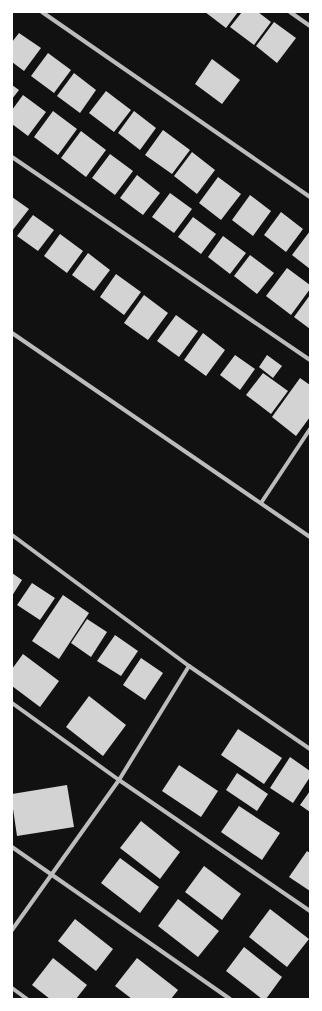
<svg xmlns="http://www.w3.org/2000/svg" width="322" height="1011" font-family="'DM Sans',sans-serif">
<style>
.building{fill:#d3d3d3}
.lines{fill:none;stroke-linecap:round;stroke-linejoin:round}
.minor{stroke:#bcbcbc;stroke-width:4}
</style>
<rect width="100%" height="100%" fill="#111"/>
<g class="building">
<path d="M 205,12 L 238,12 L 226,28 Z"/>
<path d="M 242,12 L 258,12 L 271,22 L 254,45 L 230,27 Z"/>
<path d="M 274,22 L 296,38 L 277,63 L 256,46 Z"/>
<path d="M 19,33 L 41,48 L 24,71 L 12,62 L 12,42 Z"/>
<path d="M 48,53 L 71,70 L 54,93 L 31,76 Z"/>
<path d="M 212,59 L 240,80 L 222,104 L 195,84 Z"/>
<path d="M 74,73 L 96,90 L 80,113 L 57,96 Z"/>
<path d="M 12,85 L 19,90 L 12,99 Z"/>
<path d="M 106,91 L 131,110 L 114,132 L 89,113 Z"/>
<path d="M 23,95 L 46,112 L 28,136 L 12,124 L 12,110 Z"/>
<path d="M 53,111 L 77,129 L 58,155 L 34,137 Z"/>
<path d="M 134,111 L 156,128 L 140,150 L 118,133 Z"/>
<path d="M 163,130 L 190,150 L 172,174 L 145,155 Z"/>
<path d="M 81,131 L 106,150 L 86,177 L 61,158 Z"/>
<path d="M 192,152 L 215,170 L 197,194 L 174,176 Z"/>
<path d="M 110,154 L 133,171 L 115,195 L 92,178 Z"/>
<path d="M 137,175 L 160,193 L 143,215 L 120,198 Z"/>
<path d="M 218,177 L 241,194 L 221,220 L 199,203 Z"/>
<path d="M 170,193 L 192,209 L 174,233 L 152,217 Z"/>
<path d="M 250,195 L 271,211 L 253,236 L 232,220 Z"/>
<path d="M 12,197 L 29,209 L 12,231 Z"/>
<path d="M 281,212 L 303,229 L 286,252 L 264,235 Z"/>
<path d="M 33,215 L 54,230 L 38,251 L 17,236 Z"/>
<path d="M 193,217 L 216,234 L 201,254 L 178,237 Z"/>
<path d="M 310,231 L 310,269 L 292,255 Z"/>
<path d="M 60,234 L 83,251 L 67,273 L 44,256 Z"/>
<path d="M 223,236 L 246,253 L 230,274 L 208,257 Z"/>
<path d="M 88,253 L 110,270 L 94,291 L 72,275 Z"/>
<path d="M 250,255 L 274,273 L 257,294 L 234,276 Z"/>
<path d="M 287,268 L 310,285 L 310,289 L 291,315 L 266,296 Z"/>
<path d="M 116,274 L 141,292 L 124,315 L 100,297 Z"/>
<path d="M 144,295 L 168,313 L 148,340 L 124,323 Z"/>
<path d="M 310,295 L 310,329 L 294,317 Z"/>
<path d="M 176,315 L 198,331 L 179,357 L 157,341 Z"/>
<path d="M 203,333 L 225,350 L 206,376 L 184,360 Z"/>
<path d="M 235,355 L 255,369 L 240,390 L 220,375 Z"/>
<path d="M 267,355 L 282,366 L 273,378 L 259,367 Z"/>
<path d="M 263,373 L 288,391 L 271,414 L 246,395 Z"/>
<path d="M 300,378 L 310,385 L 310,417 L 296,436 L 272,417 Z"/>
<path d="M 12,573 L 22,580 L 12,596 Z"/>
<path d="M 32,583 L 55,598 L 40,620 L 17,605 Z"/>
<path d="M 63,595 L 89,613 L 59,659 L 32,641 Z"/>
<path d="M 87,619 L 107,632 L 91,657 L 71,643 Z"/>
<path d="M 115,635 L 138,651 L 121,676 L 97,661 Z"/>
<path d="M 23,654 L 59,681 L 40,707 L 12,686 L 12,669 Z"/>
<path d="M 141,658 L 163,673 L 145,700 L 123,685 Z"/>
<path d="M 89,696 L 126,725 L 103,756 L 66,727 Z"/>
<path d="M 238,729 L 282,758 L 264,784 L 221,755 Z"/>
<path d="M 290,757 L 310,771 L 310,777 L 293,803 L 270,788 Z"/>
<path d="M 179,765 L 218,791 L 201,817 L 162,791 Z"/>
<path d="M 237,773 L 268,794 L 257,811 L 226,790 Z"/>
<path d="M 67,785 L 74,827 L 17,836 L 12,802 L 12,794 Z"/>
<path d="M 310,791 L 310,812 L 300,805 Z"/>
<path d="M 239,806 L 280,833 L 262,860 L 221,832 Z"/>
<path d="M 141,821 L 180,852 L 160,879 L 120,848 Z"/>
<path d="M 307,851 L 310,853 L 310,891 L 289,877 Z"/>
<path d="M 120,858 L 159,887 L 140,913 L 101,883 Z"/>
<path d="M 204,866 L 241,894 L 222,920 L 185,892 Z"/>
<path d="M 178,899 L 219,931 L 198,957 L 158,926 Z"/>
<path d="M 270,909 L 309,939 L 287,967 L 249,937 Z"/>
<path d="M 75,919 L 113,949 L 96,971 L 58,941 Z"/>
<path d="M 244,947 L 282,977 L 266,999 L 262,999 L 226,971 Z"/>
<path d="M 53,958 L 87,985 L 76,999 L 50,999 L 32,985 Z"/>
<path d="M 137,958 L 178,990 L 171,999 L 132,999 L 115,986 Z"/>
</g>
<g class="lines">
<g class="minor">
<path d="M 42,12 L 310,197"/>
<path d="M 290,12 L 310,26"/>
<path d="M 12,157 L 310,360"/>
<path d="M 12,333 L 310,537"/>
<path d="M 261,503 L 310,429"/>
<path d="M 12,535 L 189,666 L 310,749"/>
<path d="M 12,703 L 119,780 L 310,911"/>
<path d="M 12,847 L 230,999"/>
<path d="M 12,930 L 119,780 L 189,666"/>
<path d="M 12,988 L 27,999"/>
</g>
</g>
<rect width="322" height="1011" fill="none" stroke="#ffffff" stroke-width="26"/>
</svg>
